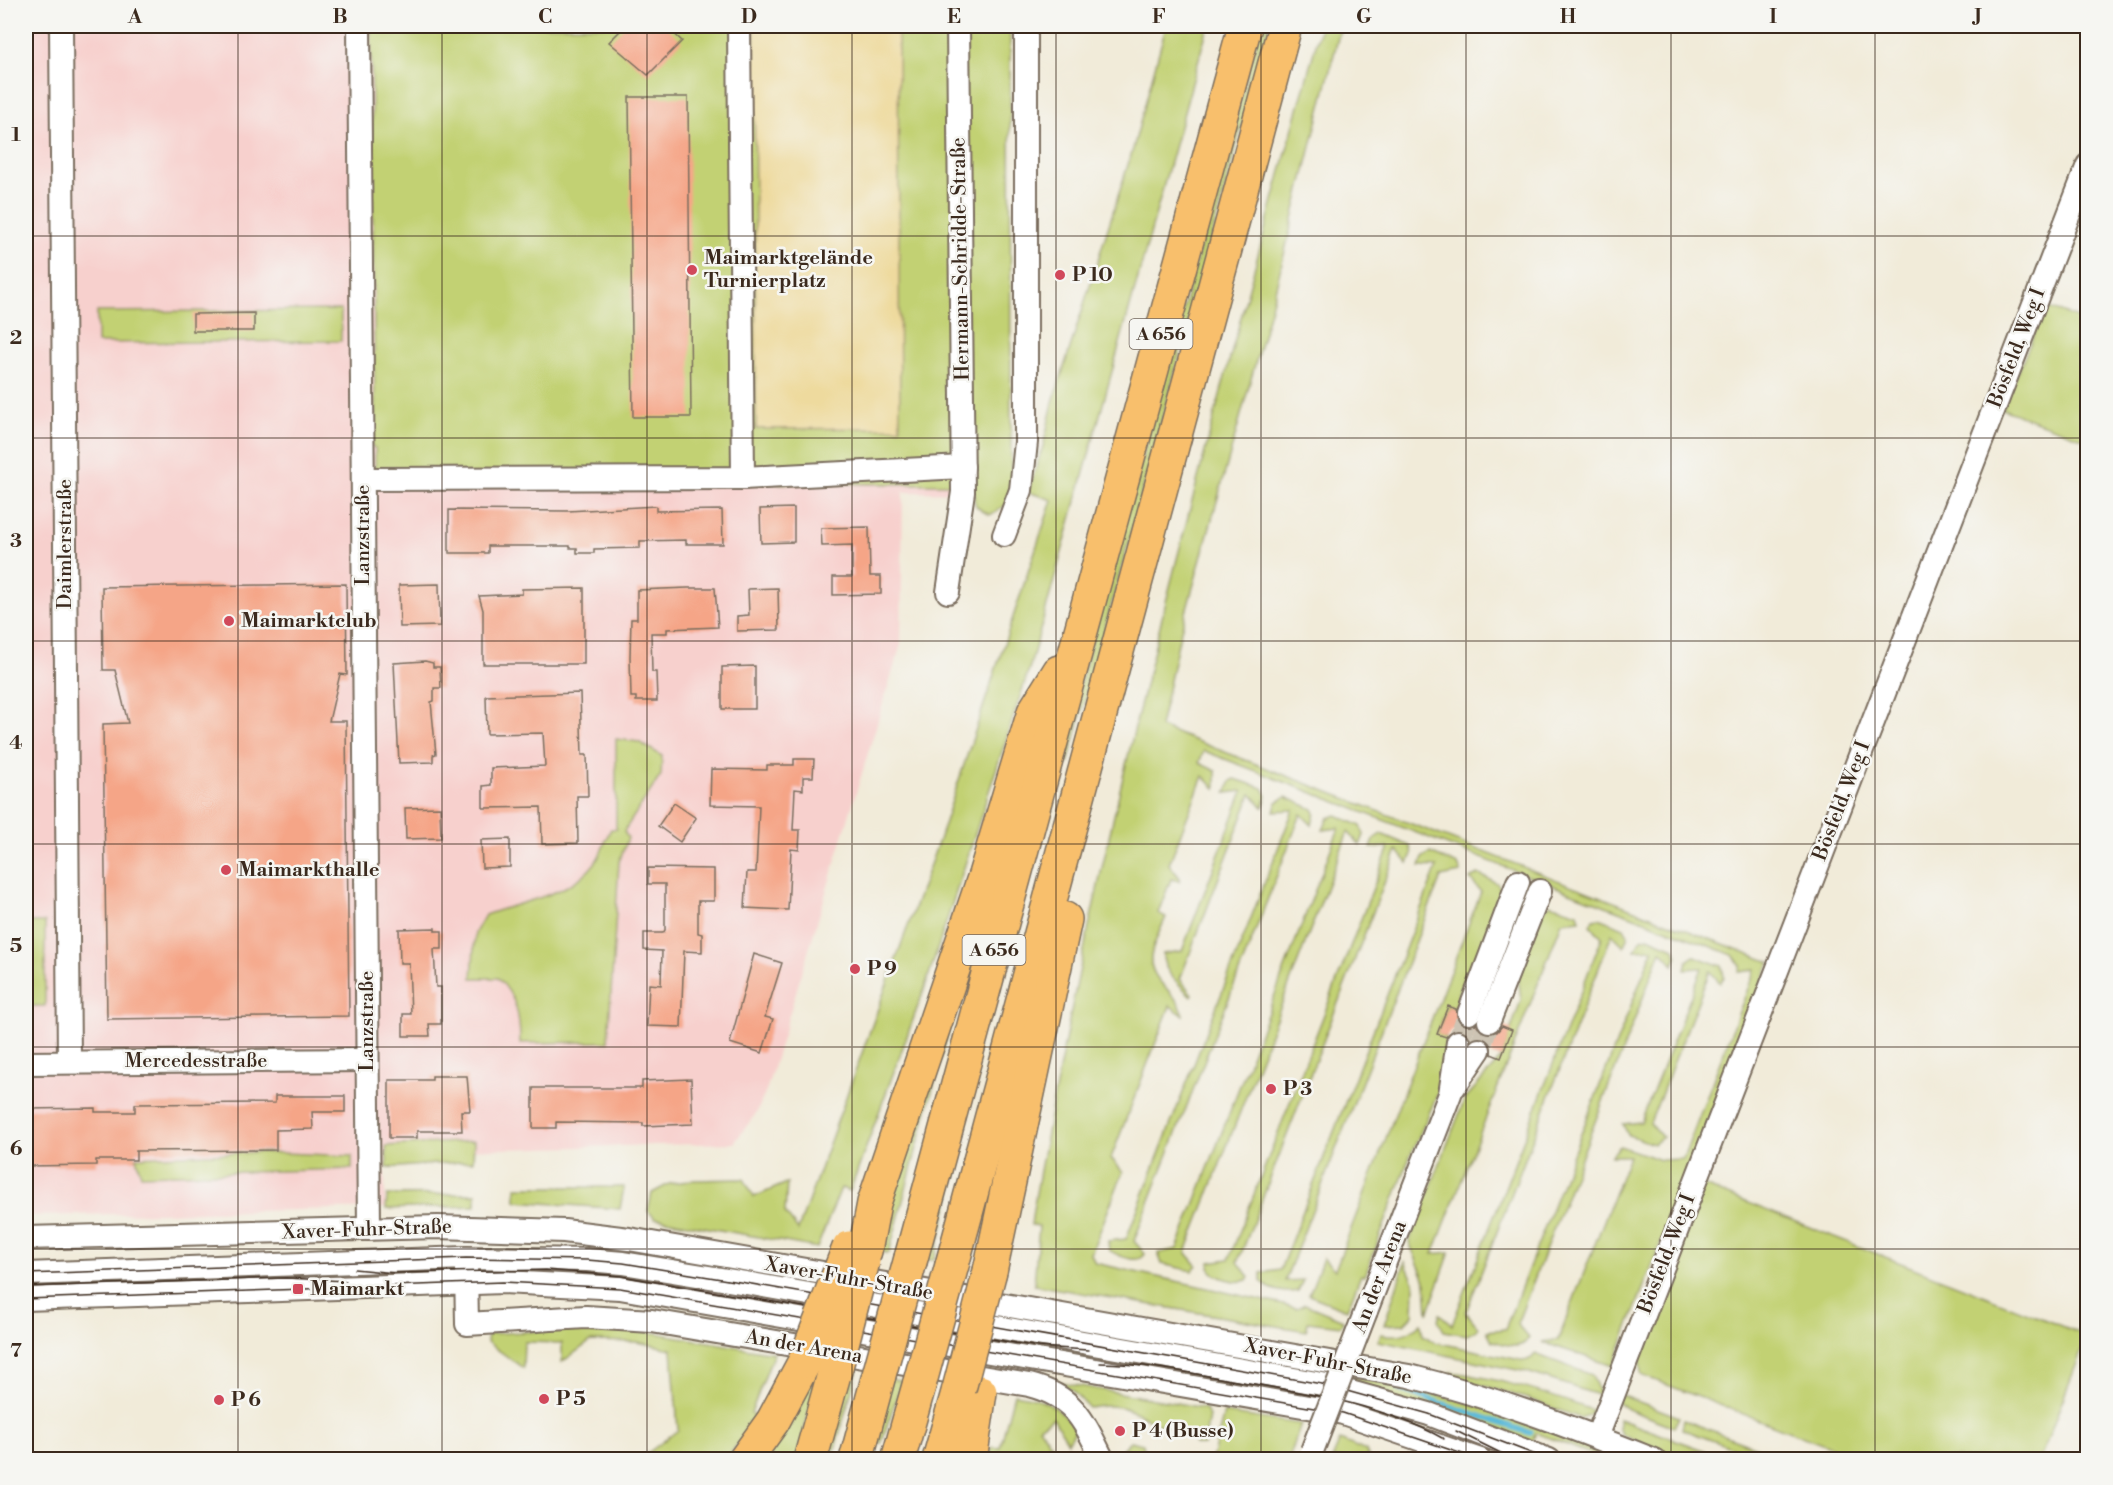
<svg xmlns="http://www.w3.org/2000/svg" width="2113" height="1485" font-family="'Libre Bodoni',serif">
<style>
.built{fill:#f7d0cd}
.industrial{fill:#d2bec3}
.green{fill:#c2d173;stroke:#7e7e48;stroke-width:1.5}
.sand{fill:#eeda9e;stroke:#94825e;stroke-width:1.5}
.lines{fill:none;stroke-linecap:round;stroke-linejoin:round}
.stream{stroke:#5cbada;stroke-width:6}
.building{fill:#f5a587}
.minor-tunnel{stroke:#cdc4b4;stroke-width:22;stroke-dasharray:22 11;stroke-linecap:butt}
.minor-casing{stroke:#7b6e5f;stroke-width:26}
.highway-casing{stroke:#7b6e5f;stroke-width:36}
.minor{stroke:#fff;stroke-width:22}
.highway{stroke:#f8bf6c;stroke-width:33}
.tram{stroke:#3b2a1e;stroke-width:1.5}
.minor-bridge-casing{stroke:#7b6e5f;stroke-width:26;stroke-linecap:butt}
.highway-bridge-casing{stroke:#7b6e5f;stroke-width:36;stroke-linecap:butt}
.minor-bridge{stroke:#fff;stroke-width:22}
.highway-bridge{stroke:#f8bf6c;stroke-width:33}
.grid{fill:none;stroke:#3b2a1e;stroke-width:1.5;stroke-opacity:0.55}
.poi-dot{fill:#d1495b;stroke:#f6f6f2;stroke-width:2}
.labels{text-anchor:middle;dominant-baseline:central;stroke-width:5;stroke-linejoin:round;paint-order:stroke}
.shield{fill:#f6f6f2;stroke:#73675e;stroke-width:1.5}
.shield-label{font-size:18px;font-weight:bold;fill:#3b2a1e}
.poi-label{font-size:20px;font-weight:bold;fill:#3b2a1e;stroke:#f6f6f2;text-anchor:start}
.street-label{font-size:20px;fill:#3b2a1e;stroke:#f6f6f2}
.neatline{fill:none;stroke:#3b2a1e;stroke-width:2}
.grid-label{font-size:20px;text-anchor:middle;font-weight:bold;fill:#3b2a1e}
</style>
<rect width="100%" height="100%" fill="#f6f6f2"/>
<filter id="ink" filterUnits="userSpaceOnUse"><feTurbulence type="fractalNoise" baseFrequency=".0167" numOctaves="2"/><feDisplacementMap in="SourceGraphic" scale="12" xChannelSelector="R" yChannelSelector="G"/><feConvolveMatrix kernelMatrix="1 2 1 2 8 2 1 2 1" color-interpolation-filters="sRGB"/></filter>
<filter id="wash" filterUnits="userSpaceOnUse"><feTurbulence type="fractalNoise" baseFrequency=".008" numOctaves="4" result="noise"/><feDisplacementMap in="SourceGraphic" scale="24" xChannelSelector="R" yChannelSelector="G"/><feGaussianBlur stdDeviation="1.35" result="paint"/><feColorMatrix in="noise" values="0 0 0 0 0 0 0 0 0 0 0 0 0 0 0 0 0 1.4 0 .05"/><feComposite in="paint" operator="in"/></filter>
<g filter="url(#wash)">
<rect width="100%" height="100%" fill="#f1ebd9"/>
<path class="built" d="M 26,26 L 993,26 L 997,493 L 903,492 L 901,644 L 767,1088 L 757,1112 L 734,1143 L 385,1152 L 385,1208 L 26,1216 Z"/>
<g class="industrial">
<path d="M 492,1262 L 577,1265 L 1038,1340 L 1036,1352 L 493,1278 Z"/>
<path d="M 286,1274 L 286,1280 L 26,1290 L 26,1283 Z"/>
<path d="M 1156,1359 L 1388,1405 L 1384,1419 L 1154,1372 Z"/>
</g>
<g class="green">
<path d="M 371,26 L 1010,26 L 1011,484 L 1006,505 L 990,515 C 971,506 975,504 973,484 L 375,483 L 371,470 L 375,465 L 375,448 L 372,447 L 372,432 L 375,431 Z"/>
<path d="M 1166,26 L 1208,26 L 1031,663 L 925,987 L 850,1191 L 841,1188 L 817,1248 L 655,1218 L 648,1211 L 652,1193 L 669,1184 L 694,1180 L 744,1179 L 754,1197 L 787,1183 L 785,1213 L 798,1230 L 939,840 L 1052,500 L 1028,492 L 1044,443 L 1053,402 L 1133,149 Z"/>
<path d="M 1261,26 L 1269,26 L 1068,763 L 1059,761 Z"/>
<path d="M 1321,26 L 1341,26 L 1271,307 L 1180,634 L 1160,727 L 1770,962 L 1613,1366 L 1542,1342 L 1558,1340 L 1629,1156 L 1611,1156 L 1620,1146 L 1661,1160 L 1683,1159 L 1755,970 L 1739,972 L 1741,966 L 1733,955 L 1204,751 L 1199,763 L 1216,771 L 1216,789 L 1203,776 L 1169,864 L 1180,878 L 1179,881 L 1171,879 L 1158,913 L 1166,917 C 1161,929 1152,945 1151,958 C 1149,982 1180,993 1183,1015 L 1170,1006 L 1111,1158 L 1123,1172 L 1091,1254 L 1095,1263 L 1297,1308 L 1305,1304 L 1343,1320 L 1341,1326 L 1308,1322 L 1306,1331 L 1034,1285 L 1039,1226 L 1031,1225 L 1033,1210 C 1103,809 1213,418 1321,26 Z"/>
<path d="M 2046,307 L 2087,321 L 2087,440 L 2002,409 Z"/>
<path d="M 341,310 L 341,341 L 97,343 L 97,312 Z"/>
<path d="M 616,739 L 639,742 L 662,756 L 661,775 L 624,831 L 628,838 L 619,862 L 608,1042 L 520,1043 C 520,1016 517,997 498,978 L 472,978 L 475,933 L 485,915 C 521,901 571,896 595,863 C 602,854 605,839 611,829 L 616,829 Z"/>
<path d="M 1235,779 L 1263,788 L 1267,796 L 1263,807 L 1251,794 L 1180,979 L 1192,994 L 1191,996 C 1180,985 1162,971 1163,954 L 1182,951 L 1243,791 L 1226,793 L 1231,781 Z"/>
<path d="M 1286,797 L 1313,809 L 1315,813 L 1312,825 L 1301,814 L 1134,1241 L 1145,1254 C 1139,1265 1118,1256 1109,1250 L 1108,1241 L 1126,1239 L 1293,810 L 1274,811 L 1277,802 Z"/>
<path d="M 1336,815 L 1361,826 L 1364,835 L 1360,845 L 1348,832 L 1186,1252 L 1197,1265 L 1192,1271 L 1162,1264 L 1158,1253 L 1177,1249 L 1339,828 L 1323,830 L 1328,818 Z"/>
<path d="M 1381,834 L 1410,846 L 1412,854 L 1408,863 L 1397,850 L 1238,1262 L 1249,1277 L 1247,1280 C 1237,1284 1214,1278 1209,1268 L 1210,1262 L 1229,1259 L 1389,847 L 1371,848 L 1375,838 Z"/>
<path d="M 1430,853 L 1458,865 L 1461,873 L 1441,877 L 1285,1281 L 1303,1280 L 1298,1291 C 1287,1294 1267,1290 1261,1281 L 1261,1273 L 1280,1270 L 1437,867 L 1420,866 L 1423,857 Z"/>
<path d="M 1478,874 L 1497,883 L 1504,893 C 1497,914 1491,941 1480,960 C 1467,981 1457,981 1457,1009 L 1448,1006 L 1437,1033 L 1447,1038 L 1439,1091 L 1411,1154 L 1365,1276 L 1361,1275 L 1347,1310 L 1309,1295 L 1323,1258 L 1335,1270 L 1481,892 L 1470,879 Z"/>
<path d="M 1550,904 L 1578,913 L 1580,920 L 1562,922 L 1433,1254 L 1450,1252 L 1428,1313 L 1426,1283 L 1409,1242 L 1465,1099 L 1501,1058 L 1521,1000 L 1518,976 L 1542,912 Z"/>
<path d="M 1599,918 L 1624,928 L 1628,935 L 1624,946 L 1612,934 L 1466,1312 L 1478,1327 L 1477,1330 L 1467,1335 L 1444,1331 L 1438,1320 L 1440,1314 L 1452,1325 L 1602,937 L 1590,925 L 1593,919 Z"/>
<rect x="26" y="922" width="19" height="84"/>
<path d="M 1648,937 L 1674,948 L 1677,955 L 1674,965 L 1661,951 L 1517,1324 L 1529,1338 C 1520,1352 1506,1344 1492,1341 L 1487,1331 L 1505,1329 L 1653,949 L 1635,950 L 1641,939 Z"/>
<path d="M 1694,956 L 1722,966 L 1724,977 L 1720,983 L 1710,971 L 1650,1123 L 1662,1137 L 1653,1144 L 1628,1135 L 1623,1124 L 1641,1122 L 1702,968 L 1685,969 L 1687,961 Z"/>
<path d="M 958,994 L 889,1253 L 878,1252 L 908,1138 Z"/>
<path d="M 474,1141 L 473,1161 L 387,1168 L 386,1146 Z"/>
<path d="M 259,1152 L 352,1156 L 352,1169 L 141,1175 L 136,1157 Z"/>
<path d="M 956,1167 L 958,1168 L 934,1260 L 925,1260 L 952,1168 Z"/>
<path d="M 1702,1185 L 2079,1333 L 2087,1313 L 2087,1337 L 2040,1459 L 1861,1459 L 1641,1375 L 1639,1348 Z"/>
<path d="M 516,1187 L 624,1187 L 620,1209 L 516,1201 Z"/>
<path d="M 476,1194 L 476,1206 L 386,1209 L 387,1195 Z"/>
<path d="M 1405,1262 L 1414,1283 L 1413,1315 L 1404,1324 L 1384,1325 Z"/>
<path d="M 1020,1320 L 1098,1331 L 1419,1389 L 1489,1409 L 1626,1459 L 1604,1459 L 1536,1433 L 1530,1447 Z"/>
<path d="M 1421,1323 L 1423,1335 L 1434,1342 L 1525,1361 L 1532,1358 L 1535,1354 L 1592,1375 L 1601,1396 L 1527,1372 L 1378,1341 L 1381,1334 C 1399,1337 1408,1335 1421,1323 Z"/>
<path d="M 597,1328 L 632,1329 L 774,1353 L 751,1413 L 758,1417 L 726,1459 L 640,1459 L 678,1430 L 672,1349 L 637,1342 L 591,1341 L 562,1362 L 562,1343 L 524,1342 L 523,1368 L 487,1342 L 488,1334 Z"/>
<path d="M 847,1370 L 857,1372 L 832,1459 L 823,1460 Z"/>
<path d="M 1450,1372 C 1499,1378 1545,1393 1592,1410 L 1592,1414 L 1580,1418 L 1529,1399 L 1451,1376 Z"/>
<path d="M 890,1379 L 902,1381 L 881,1444 L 878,1442 Z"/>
<path d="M 1053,1381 L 1204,1408 L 1209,1416 L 1204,1445 L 1196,1445 C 1183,1426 1175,1432 1156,1423 C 1130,1409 1120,1402 1089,1408 L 1072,1390 Z"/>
<path d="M 813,1383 L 815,1386 L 797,1459 L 758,1460 L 808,1384 Z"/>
<path d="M 1014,1394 C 1045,1398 1057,1404 1076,1430 L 1068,1442 L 1053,1418 L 1039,1427 L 1058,1454 L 1054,1459 L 989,1460 L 992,1447 L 1000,1448 Z"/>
<path d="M 1618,1394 L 1679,1417 L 1674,1427 L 1627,1409 L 1616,1401 Z"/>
<path d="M 1224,1413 L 1301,1424 L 1289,1459 L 1212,1459 Z"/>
<path d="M 1619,1419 L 1727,1459 L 1684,1459 L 1624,1436 L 1619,1429 Z"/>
<path d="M 1684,1420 L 1788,1459 L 1762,1459 L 1682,1429 Z"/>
<path d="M 1340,1440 L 1366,1451 L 1369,1459 L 1332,1459 Z"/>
<path d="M 1130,1441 L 1143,1444 L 1146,1459 L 1119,1459 L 1123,1448 Z"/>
</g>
<path class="sand" d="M 754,26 L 898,26 L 900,428 L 756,429 Z"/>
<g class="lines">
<path class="stream" d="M 1399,1389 L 1530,1433"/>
</g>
<g id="blocks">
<g class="building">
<path d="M 625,26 L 666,26 L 682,41 L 648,75 L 609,42 Z"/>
<path d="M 629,97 L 688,97 L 691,417 L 633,417 Z"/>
<path d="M 254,313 L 254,331 L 193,331 L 193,314 Z"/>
<path d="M 656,506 L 656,511 L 722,510 L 723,544 L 686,544 L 686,540 L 640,541 L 640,548 L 594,549 L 594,553 L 577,553 L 577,548 L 570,548 L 570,546 L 488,546 L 488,553 L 449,553 L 449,510 L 568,511 Z"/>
<path d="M 794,508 L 794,542 L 761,543 L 760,509 Z"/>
<path d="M 869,527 L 870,576 L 881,576 L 881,594 L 833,595 L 833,577 L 852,577 L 852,545 L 822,546 L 821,528 Z"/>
<path d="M 346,584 L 347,675 L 340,674 L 329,721 L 346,721 L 349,1016 L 107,1019 L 103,724 L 128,723 L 115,670 L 103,670 L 102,587 Z"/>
<path d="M 439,584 L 440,626 L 400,627 L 399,585 Z"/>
<path d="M 584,588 L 584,664 L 483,664 L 483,610 L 479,596 L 522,594 L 522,589 Z"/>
<path d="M 688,588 L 715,588 L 718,627 L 667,629 L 667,633 L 651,633 L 652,672 L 656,672 L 657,701 L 636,701 L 636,697 L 631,697 L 630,657 L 631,619 L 637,619 L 637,590 Z"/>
<path d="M 778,588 L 779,630 L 737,631 L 737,616 L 749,615 L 748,589 Z"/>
<path d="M 425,661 L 433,663 L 433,667 L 440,667 L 441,688 L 434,688 L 434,701 L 431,702 L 436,754 L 433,755 L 433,762 L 399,763 L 394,663 Z"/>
<path d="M 755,666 L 755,709 L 722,709 L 722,667 Z"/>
<path d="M 580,693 L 582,755 L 587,755 L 588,796 L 577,796 L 578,843 L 542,844 L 541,807 L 483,808 L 483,786 L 491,785 L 491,768 L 545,766 L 543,733 L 487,734 L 486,696 Z"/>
<path d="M 794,759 L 814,759 L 813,777 L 803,777 L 803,790 L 795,789 L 793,830 L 800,830 L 799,850 L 791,849 L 788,910 L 745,908 L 747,872 L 756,872 L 759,806 L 710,805 L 711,769 L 767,770 L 767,765 L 794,765 Z"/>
<path d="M 674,803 L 696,818 L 680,842 L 658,826 Z"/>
<path d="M 440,807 L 441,838 L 406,839 L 405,808 Z"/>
<path d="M 510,839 L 510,867 L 482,868 L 481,840 Z"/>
<path d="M 648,868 L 714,869 L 714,901 L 698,901 L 698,933 L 702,934 L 702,952 L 684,951 L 681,1027 L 647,1026 L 649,984 L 661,985 L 662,951 L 644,950 L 644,933 L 663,933 L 665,930 L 665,884 L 648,884 Z"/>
<path d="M 435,928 L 435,931 L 442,931 L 442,949 L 434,949 L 436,987 L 441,987 L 441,1024 L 429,1024 L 430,1036 L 403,1036 L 403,1014 L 411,1014 L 409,963 L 400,963 L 399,929 Z"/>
<path d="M 754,954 L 782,963 L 765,1017 L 773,1019 L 762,1053 L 730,1043 Z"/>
<path d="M 1448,1006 L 1456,1009 L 1459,1022 L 1465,1026 L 1476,1024 L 1485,1034 L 1497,1032 L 1502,1026 L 1512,1030 L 1501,1058 L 1491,1054 L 1491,1045 L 1486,1039 L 1479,1037 L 1471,1040 L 1467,1032 L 1459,1029 L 1453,1030 L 1446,1037 L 1437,1034 Z"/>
<path d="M 432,1076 L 467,1076 L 470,1111 L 461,1111 L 462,1131 L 417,1131 L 417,1138 L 389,1138 L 389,1080 L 432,1080 Z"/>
<path d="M 691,1079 L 693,1124 L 643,1126 L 643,1123 L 556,1122 L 556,1128 L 533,1128 L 533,1088 L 642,1088 L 642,1081 Z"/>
<path d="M 275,1096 L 345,1096 L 345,1112 L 312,1112 L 313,1129 L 276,1130 L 276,1150 L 136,1151 L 136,1160 L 96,1160 L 96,1165 L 26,1166 L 26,1109 L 95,1108 L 95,1112 L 135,1112 L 135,1104 L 275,1103 Z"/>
</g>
</g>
</g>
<g filter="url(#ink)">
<use href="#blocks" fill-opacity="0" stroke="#7b6e5f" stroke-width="1.5"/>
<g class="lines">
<g class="minor-tunnel">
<path d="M 1458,1042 L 1469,1013"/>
<path d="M 1479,1050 L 1489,1021"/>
</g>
<defs>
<g id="minor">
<path d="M 61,26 L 69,1062"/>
<path d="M 359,26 L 369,1229"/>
<path d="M 739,26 L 743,478"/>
<path d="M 363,479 L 743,478 L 963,467"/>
<path d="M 1004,535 L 1021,490 L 1026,442 L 1026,26"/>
<path d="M 948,592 L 963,492 L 958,26"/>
<path d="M 1469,1013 L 1518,882"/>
<path d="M 1489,1021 L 1540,891"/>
<path d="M 26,1063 L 367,1060"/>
<path d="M 1454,1087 L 1479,1050"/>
<path d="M 26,1238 L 438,1227 L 564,1231 L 629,1239 L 1409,1376 C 1494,1397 1573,1428 1654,1460"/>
<path d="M 466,1267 L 467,1324 L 586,1317 L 652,1321 L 1029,1385 C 1074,1396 1084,1421 1103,1460"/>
<path d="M 26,1274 L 466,1258 L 587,1260 L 623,1263 L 746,1283 L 1322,1384 L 1429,1414 L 1549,1460"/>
<path d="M 26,1299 L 503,1282 L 620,1288 L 1343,1413 L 1480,1460"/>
<path d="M 1366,1311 L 1450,1094 L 1458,1042"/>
<path d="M 1597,1437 L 2088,165"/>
</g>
<g id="highway">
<path d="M 865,1251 L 874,1203 L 985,875 L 1034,712 L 1059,672"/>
<path d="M 911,1258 L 1245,26"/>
<path d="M 952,1265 L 1285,26"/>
<path d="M 990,1271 L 1065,919"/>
<path d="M 745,1460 L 773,1421 L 805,1361"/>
<path d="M 810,1460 L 836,1367"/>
<path d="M 856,1460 L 879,1375"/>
<path d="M 898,1460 L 920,1382"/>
<path d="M 939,1460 L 959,1389"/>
<path d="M 970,1460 L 980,1392"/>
</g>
</defs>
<use href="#minor" class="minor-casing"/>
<use href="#highway" class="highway-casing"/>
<use href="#minor" class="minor"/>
<use href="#highway" class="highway"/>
<g class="tram">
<path d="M 354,1269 L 395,1273 L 546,1270 L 621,1276 L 1039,1347 L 1088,1350"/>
<path d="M 26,1274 L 466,1258 L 587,1260 L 623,1263 L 746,1283 L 1322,1384 L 1429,1414 L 1549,1460"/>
<path d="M 26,1287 L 286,1278 L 346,1281"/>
<path d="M 26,1299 L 503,1282 L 620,1288 L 1343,1413 L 1480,1460"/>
<path d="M 1100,1363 C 1147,1364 1191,1373 1237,1381 C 1307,1393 1380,1404 1444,1439"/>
<path d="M 1456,1431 L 1515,1460"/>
</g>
<defs>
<path id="minor-bridge" d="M 1312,1451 L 1366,1311"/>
<g id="highway-bridge">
<path d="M 805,1361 L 849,1248"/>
<path d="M 836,1367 L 863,1261"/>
<path d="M 879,1375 L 911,1258"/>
<path d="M 920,1382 L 952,1265"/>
<path d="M 959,1389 L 990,1271"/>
</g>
</defs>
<use href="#minor-bridge" class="minor-bridge-casing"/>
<use href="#highway-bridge" class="highway-bridge-casing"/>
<use href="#minor-bridge" class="minor-bridge"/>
<use href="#highway-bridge" class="highway-bridge"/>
</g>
</g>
<path class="grid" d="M 238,26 L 238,1460M 442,26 L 442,1460M 647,26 L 647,1460M 852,26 L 852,1460M 1056,26 L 1056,1460M 1261,26 L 1261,1460M 1466,26 L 1466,1460M 1671,26 L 1671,1460M 1875,26 L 1875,1460M 26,236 L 2088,236M 26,438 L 2088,438M 26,641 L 2088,641M 26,844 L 2088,844M 26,1047 L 2088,1047M 26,1249 L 2088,1249"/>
<g class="poi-dot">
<circle cx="692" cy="270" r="6"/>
<circle cx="1060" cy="275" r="6"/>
<circle cx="229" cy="621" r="6"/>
<circle cx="226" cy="870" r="6"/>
<circle cx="855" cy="969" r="6"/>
<circle cx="1271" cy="1089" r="6"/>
<rect x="292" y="1283" width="12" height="12" rx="3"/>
<circle cx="544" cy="1399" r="6"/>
<circle cx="219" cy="1400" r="6"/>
<circle cx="1120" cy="1431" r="6"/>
</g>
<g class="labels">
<g class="shield">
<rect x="1129.5" y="319" width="63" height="30" rx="4.5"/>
<rect x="962.5" y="935" width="63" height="30" rx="4.5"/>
</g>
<g class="shield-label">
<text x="1161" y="334">A 656</text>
<text x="994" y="950">A 656</text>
</g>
<g class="poi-label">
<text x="704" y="258">Maimarktgelände<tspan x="704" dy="23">Turnierplatz</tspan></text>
<text x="1072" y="275">P 10</text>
<text x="241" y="621">Maimarktclub</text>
<text x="238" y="870">Maimarkthalle</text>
<text x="867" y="969">P 9</text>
<text x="1283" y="1089">P 3</text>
<text x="310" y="1289">Maimarkt</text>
<text x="556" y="1399">P 5</text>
<text x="231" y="1400">P 6</text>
<text x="1132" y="1431">P 4 (Busse)</text>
</g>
<g class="street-label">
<text transform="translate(961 259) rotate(-91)">Hermann-Schridde-Straße</text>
<text transform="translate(2017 348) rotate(-69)">Bösfeld, Weg I</text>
<text transform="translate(363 535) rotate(-90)">Lanzstraße</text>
<text transform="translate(65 544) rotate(-90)">Daimlerstraße</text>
<text transform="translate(1842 801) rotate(-69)">Bösfeld, Weg I</text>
<text transform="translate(367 1021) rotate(-90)">Lanzstraße</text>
<text x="196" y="1061">Mercedesstraße</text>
<text transform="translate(367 1230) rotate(-2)">Xaver-Fuhr-Straße</text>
<text transform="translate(1667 1254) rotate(-69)">Bösfeld, Weg I</text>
<text transform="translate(1380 1277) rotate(-69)">An der Arena</text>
<text transform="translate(849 1279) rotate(10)">Xaver-Fuhr-Straße</text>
<text transform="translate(804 1347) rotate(10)">An der Arena</text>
<text transform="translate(1328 1362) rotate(11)">Xaver-Fuhr-Straße</text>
</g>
</g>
<rect width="2113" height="1485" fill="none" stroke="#f6f6f2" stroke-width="66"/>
<rect x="33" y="33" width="2047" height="1419" class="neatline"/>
<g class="grid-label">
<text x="135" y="23">A</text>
<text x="340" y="23">B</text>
<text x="545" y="23">C</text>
<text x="749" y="23">D</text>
<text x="954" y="23">E</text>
<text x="1159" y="23">F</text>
<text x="1364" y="23">G</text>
<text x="1568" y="23">H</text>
<text x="1773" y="23">I</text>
<text x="1978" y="23">J</text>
<text x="16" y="141">1</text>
<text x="16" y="344">2</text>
<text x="16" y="547">3</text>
<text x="16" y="749">4</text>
<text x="16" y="952">5</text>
<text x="16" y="1155">6</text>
<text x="16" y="1357">7</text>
</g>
</svg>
